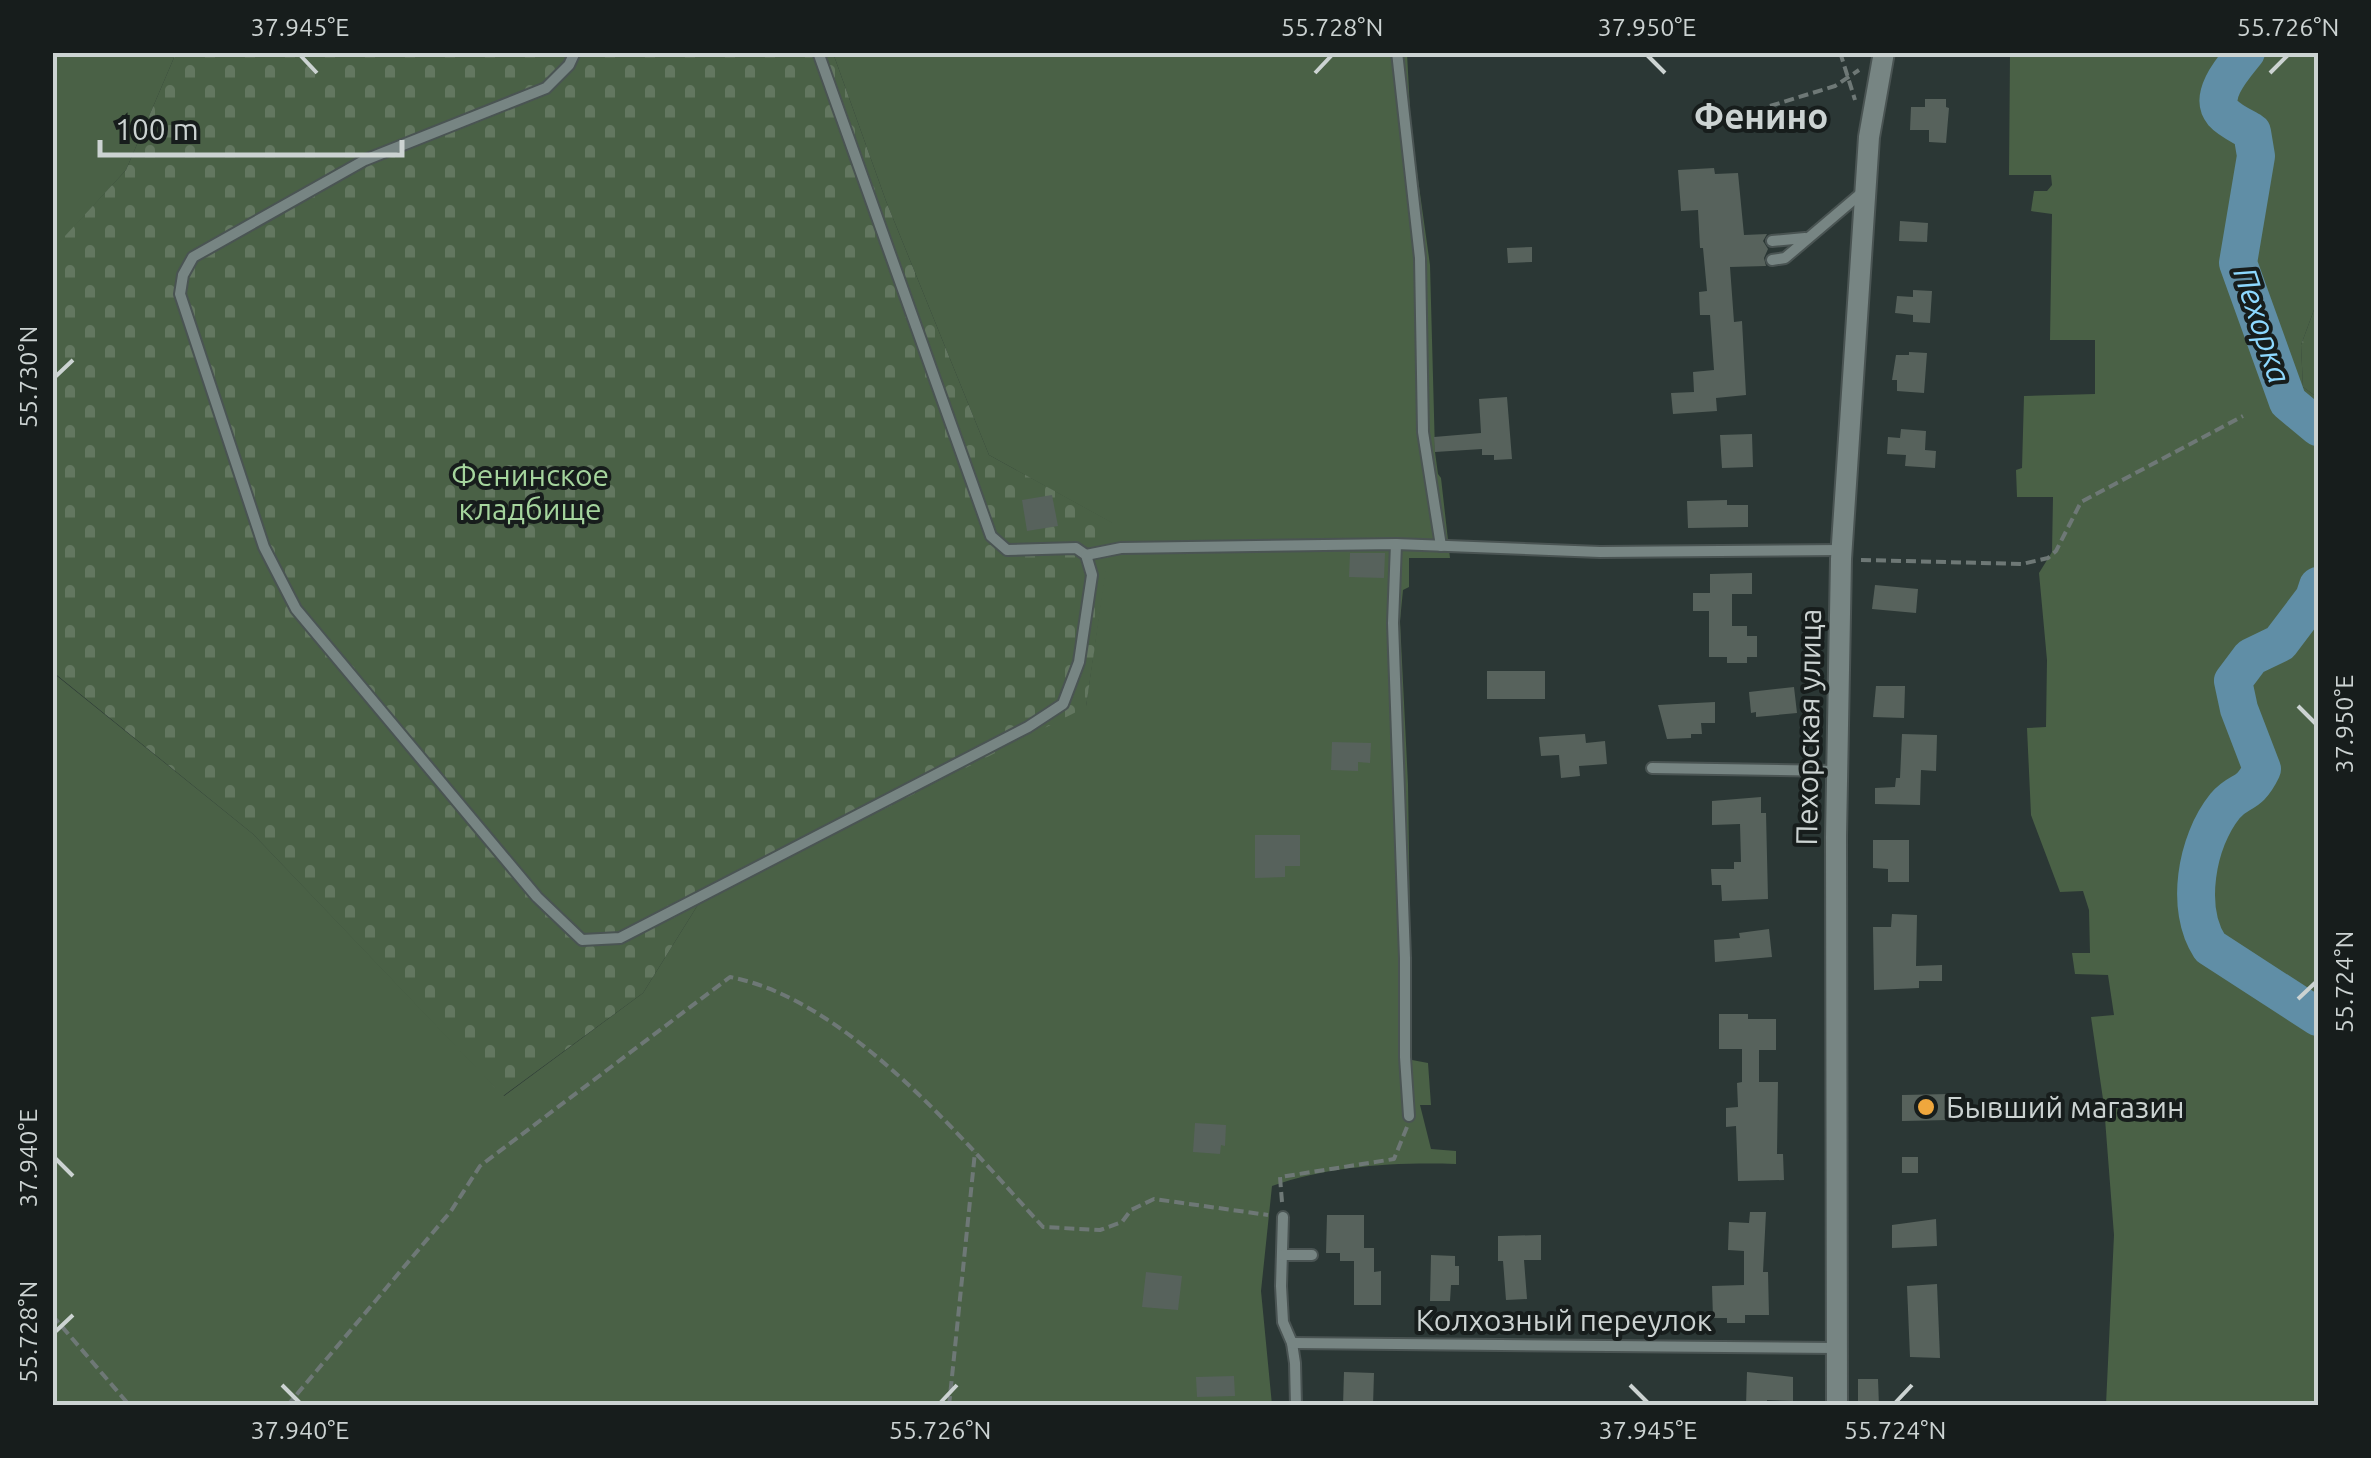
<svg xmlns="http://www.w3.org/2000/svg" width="2371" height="1458" font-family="Ubuntu,sans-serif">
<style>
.green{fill:#4a6146}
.forest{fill:url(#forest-firs)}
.cemetery{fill:url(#cemetery-stones)}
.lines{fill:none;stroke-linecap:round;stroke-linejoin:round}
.river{stroke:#608ea6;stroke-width:38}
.building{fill:#57625c}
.lane-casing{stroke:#4a5453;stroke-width:14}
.street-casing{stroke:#4a5453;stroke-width:24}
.path{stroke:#6e7876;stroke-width:4;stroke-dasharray:10 5;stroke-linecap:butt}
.lane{stroke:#778583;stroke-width:10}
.street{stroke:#778583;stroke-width:20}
.ticks{fill:none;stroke:#ccd3d2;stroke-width:4}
.poi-dot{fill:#efa73d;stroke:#171d1c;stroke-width:4}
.labels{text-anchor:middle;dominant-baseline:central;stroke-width:8;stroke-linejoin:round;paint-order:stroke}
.park-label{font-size:30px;fill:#a5d59d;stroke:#171d1c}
.street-label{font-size:30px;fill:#ccd3d2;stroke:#171d1c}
.poi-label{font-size:30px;fill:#ccd3d2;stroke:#171d1c;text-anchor:start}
.water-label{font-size:32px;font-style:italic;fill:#8dd8fe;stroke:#171d1c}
.quarter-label{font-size:35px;font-weight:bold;fill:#ccd3d2;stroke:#171d1c}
.neatline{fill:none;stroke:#ccd3d2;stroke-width:4}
.ticks-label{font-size:25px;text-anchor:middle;fill:#ccd3d2}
</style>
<defs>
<pattern id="forest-firs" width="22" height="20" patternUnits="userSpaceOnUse" patternTransform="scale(2.5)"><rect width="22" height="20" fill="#4a6146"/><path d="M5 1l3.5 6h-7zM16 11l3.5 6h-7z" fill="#637760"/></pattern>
<pattern id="cemetery-stones" width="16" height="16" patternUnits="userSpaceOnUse" patternTransform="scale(2.5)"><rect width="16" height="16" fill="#4a6146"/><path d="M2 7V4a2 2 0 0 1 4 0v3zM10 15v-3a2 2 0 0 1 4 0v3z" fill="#637760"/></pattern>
</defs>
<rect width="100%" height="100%" fill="#2b3735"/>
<g class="green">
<path d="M 53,53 L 176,53 L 126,170 L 53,250 Z"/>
<path d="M 833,53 L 1407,53 L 1411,129 L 1430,265 L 1435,452 L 1438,474 L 1441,478 L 1450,558 L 1409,558 L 1409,587 L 1403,590 L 1400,621 L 1408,784 L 1412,1060 L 1428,1063 L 1431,1105 L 1420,1105 L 1431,1149 L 1456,1151 L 1456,1164 C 1396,1162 1329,1166 1272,1186 L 1261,1291 L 1272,1405 L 53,1405 L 52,672 L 253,834 L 504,1096 L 643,993 L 699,903 L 1086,706 L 1112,523 L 989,455 L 886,201 Z"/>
<path d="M 2010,53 L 2318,53 L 2318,299 L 2301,345 L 2303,387 L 2318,398 L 2318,1405 L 2106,1405 L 2114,1235 L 2104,1106 L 2091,1017 L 2114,1015 L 2108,975 L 2075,974 L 2072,953 L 2090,953 L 2089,910 L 2083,891 L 2060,892 L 2031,815 L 2027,728 L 2046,727 L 2047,660 L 2039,573 L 2052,552 L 2053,497 L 2017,497 L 2016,470 L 2022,468 L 2024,396 L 2095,394 L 2095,340 L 2050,340 L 2052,214 L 2031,211 L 2034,191 L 2047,191 L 2052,185 L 2051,175 L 2009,175 Z"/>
</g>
<path class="forest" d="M 2318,299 L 2318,398 L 2303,387 L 2301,345 Z"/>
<path class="cemetery" d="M 176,53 L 833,53 L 886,201 L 989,455 L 1113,523 L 1086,707 L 699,903 L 643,993 L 503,1096 L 253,834 L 53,672 L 52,250 L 126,170 Z"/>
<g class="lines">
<g class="river">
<path d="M 2246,52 C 2235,66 2208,95 2223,113 C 2230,121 2244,127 2252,132 L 2256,156 L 2238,263 L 2288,402 L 2318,427"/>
<path d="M 2318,586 L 2314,598 L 2280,643 L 2251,657 L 2233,681 L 2239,709 L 2262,769 C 2248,798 2240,788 2225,806 C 2196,842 2185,909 2210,947 L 2318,1017"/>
</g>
</g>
<g class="building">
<path d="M 1925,99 L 1946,99 L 1946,107 L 1949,108 L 1946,143 L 1929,142 L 1929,130 L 1910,130 L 1911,107 L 1925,107 Z"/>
<path d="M 1714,168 L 1715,174 L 1738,173 L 1744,235 L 1767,234 L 1763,241 L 1768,249 L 1764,258 L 1766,266 L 1730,267 L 1734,322 L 1742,321 L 1746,395 L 1716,398 L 1717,411 L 1673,414 L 1671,393 L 1694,392 L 1693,372 L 1714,370 L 1710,315 L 1700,315 L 1699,292 L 1707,291 L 1703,248 L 1700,248 L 1698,210 L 1681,211 L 1678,170 Z"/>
<path d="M 1900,221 L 1928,223 L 1927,242 L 1899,241 Z"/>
<path d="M 1532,247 L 1532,262 L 1508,263 L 1507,248 Z"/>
<path d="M 1913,290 L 1932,291 L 1930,323 L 1913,322 L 1913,315 L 1895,313 L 1897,296 L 1913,297 Z"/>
<path d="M 1909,352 L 1927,353 L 1924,393 L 1897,391 L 1897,380 L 1892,380 L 1896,355 L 1909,355 Z"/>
<path d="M 1507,397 L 1512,459 L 1494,460 L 1494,455 L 1482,455 L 1482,449 L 1435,452 L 1434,437 L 1481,433 L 1479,399 Z"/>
<path d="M 1901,429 L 1926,431 L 1925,450 L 1936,451 L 1935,468 L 1905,466 L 1906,455 L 1887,454 L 1888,437 L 1900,438 Z"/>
<path d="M 1752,434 L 1753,467 L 1722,468 L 1720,435 Z"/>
<path d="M 1052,495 L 1058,526 L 1027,531 L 1022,500 Z"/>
<path d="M 1727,500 L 1727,505 L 1748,505 L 1748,527 L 1688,528 L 1687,501 Z"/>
<path d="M 1350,553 L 1385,553 L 1384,578 L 1349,577 Z"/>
<path d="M 1752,573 L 1752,594 L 1732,594 L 1732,626 L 1747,626 L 1747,636 L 1757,636 L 1757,657 L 1747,657 L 1747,663 L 1727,663 L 1727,657 L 1709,657 L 1709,611 L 1693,611 L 1693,593 L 1710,593 L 1710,574 Z"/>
<path d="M 1875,585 L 1918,589 L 1916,613 L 1872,609 Z"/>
<rect x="1487" y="671" width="58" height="28"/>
<path d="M 1876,686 L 1905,686 L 1904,718 L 1873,717 Z"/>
<path d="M 1794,687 L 1797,713 L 1756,717 L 1756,712 L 1751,713 L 1749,692 Z"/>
<path d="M 1715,702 L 1715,723 L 1701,723 L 1702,734 L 1691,734 L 1691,738 L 1667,739 L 1658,705 Z"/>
<path d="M 1585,734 L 1586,743 L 1605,741 L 1607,764 L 1579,766 L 1580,776 L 1561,778 L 1559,755 L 1541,756 L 1539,737 Z"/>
<path d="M 1902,734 L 1937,735 L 1936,771 L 1921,770 L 1920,805 L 1875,804 L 1875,788 L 1895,787 L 1896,778 L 1900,778 Z"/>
<path d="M 1332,742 L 1371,743 L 1370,763 L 1358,762 L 1358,771 L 1331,770 Z"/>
<path d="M 1761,797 L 1761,813 L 1766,813 L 1768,899 L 1722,901 L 1721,885 L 1712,885 L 1711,869 L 1734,869 L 1734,862 L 1741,862 L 1740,824 L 1712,825 L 1712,801 Z"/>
<path d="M 1255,835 L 1300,835 L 1300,866 L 1285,866 L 1285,877 L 1255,878 Z"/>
<path d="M 1873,840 L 1909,840 L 1909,882 L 1888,882 L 1888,869 L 1873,868 Z"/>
<path d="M 1892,914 L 1917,915 L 1916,966 L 1942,965 L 1942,981 L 1919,981 L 1919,988 L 1874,990 L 1873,927 L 1891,927 Z"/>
<path d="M 1769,929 L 1772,957 L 1715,962 L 1714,940 L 1740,938 L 1739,933 Z"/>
<path d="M 1719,1014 L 1748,1014 L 1748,1019 L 1776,1019 L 1776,1050 L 1759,1050 L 1759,1082 L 1778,1082 L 1777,1154 L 1783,1154 L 1784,1180 L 1738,1181 L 1736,1126 L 1726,1127 L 1726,1108 L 1738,1107 L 1737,1083 L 1742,1082 L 1742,1049 L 1719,1049 Z"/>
<path d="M 1949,1094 L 1949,1120 L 1902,1121 L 1902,1095 Z"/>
<path d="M 1195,1123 L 1226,1125 L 1225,1146 L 1221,1145 L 1220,1154 L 1193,1152 Z"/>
<rect x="1902" y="1157" width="16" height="16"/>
<path d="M 1750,1212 L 1766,1212 L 1763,1272 L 1768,1272 L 1769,1315 L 1745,1315 L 1745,1323 L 1727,1323 L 1727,1318 L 1713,1318 L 1712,1286 L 1744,1285 L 1744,1251 L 1728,1250 L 1729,1222 L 1749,1223 Z"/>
<path d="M 1327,1215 L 1364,1215 L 1364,1248 L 1374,1248 L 1374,1272 L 1381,1271 L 1381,1305 L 1354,1305 L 1354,1261 L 1340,1261 L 1340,1253 L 1326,1253 Z"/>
<path d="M 1936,1219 L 1937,1246 L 1892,1248 L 1892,1225 Z"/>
<path d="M 1541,1235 L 1541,1260 L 1524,1260 L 1527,1299 L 1506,1300 L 1503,1261 L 1498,1261 L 1498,1236 Z"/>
<path d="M 1431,1255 L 1455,1256 L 1455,1266 L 1459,1266 L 1459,1285 L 1451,1285 L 1450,1301 L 1430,1301 Z"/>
<path d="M 1146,1272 L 1182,1276 L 1178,1310 L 1142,1307 Z"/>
<path d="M 1937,1284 L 1940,1358 L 1910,1357 L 1907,1286 Z"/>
<path d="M 1344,1372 L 1374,1373 L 1373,1406 L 1343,1406 Z"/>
<path d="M 1747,1372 L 1793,1377 L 1793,1401 L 1767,1400 L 1767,1406 L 1746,1406 Z"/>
<path d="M 1234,1376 L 1235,1396 L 1197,1397 L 1196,1377 Z"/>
<path d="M 1858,1379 L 1878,1379 L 1879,1406 L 1858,1406 Z"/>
</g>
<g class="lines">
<defs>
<g id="lane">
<path d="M 575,52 L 569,65 L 546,88 L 365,160 L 193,257 L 183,275 L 180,294 L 264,547 L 296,609 L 537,897 L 582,940 L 620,938 L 1028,727 L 1063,704 L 1079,662 L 1092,575 L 1086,555 L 1076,548 L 1007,550 L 991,536 L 818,52"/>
<path d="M 1397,52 L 1420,258 L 1423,432 L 1441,546"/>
<path d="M 1772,241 L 1805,238"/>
<path d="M 1772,260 L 1785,258 L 1865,190"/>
<path d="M 1396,544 L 1393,623 L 1405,958 L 1405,1057 L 1409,1116"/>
<path d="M 1086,555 L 1121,548 L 1396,544 L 1600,552 L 1841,550"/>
<path d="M 1652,768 L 1837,771"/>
<path d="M 1283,1217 L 1281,1286 L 1283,1322 L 1292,1343 L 1295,1363 L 1296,1406"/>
<path d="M 1282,1255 L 1312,1255"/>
<path d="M 1292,1343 L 1836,1348"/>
</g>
<path id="street" d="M 1837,1406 L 1836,837 L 1841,559 L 1869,137 L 1884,52"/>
</defs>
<use href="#lane" class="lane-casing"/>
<use href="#street" class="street-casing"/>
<g class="path">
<path d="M 1840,52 L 1855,100"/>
<path d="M 1770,106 L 1835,86 L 1859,70"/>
<path d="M 1861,560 L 2022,564 L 2048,558 L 2056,551 L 2081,502 L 2243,416"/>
<path d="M 1282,1202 L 1280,1177 L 1394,1159 L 1407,1127"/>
<path d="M 52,1315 L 130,1406"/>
<path d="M 287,1406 L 451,1211 L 480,1166 L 730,977 C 849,1000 964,1141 1043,1227 L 1100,1230 L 1122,1222 L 1131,1210 L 1154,1199 L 1268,1215"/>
<path d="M 949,1406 L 975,1152"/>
</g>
<use href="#lane" class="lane"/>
<use href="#street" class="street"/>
</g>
<path class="ticks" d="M 300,55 L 317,73M 1647,55 L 1665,73M 1315,73 L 1332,55M 2270,73 L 2288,55M 55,377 L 73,360M 2298,706 L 2316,724M 2298,999 L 2316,982M 55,1158 L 73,1176M 55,1332 L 73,1315M 282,1385 L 300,1403M 1630,1385 L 1648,1403M 940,1403 L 957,1385M 1895,1403 L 1912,1385"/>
<circle class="poi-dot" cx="1926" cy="1107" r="10"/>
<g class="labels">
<g class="park-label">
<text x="530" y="475">Фенинское<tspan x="530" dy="34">кладбище</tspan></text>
</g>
<g class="street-label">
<text transform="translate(1808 727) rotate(-89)">Пехорская улица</text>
<text x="1564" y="1320">Колхозный переулок</text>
</g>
<g class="poi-label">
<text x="1946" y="1107">Бывший магазин</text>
</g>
<g class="water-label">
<text transform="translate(2263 325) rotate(72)">Пехорка</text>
</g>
<g class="quarter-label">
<text x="1761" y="116">Фенино</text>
</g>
</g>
<rect width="2371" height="1458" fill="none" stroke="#171d1c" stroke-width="110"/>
<path d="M100 140v15h302v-15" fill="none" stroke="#ccd3d2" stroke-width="5"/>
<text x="115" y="140" font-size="30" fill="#ccd3d2" stroke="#171d1c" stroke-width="8" paint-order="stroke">100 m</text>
<rect x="55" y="55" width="2261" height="1348" class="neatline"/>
<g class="ticks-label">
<text x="300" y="36">37.945°E</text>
<text x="1332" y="36">55.728°N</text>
<text x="1647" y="36">37.950°E</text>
<text x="2288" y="36">55.726°N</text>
<text transform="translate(28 377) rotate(-90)" y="9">55.730°N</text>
<text transform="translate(2344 724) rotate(-90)" y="9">37.950°E</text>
<text transform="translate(2344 982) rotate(-90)" y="9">55.724°N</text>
<text transform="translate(28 1158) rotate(-90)" y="9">37.940°E</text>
<text transform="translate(28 1332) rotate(-90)" y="9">55.728°N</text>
<text x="300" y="1439">37.940°E</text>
<text x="940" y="1439">55.726°N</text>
<text x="1648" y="1439">37.945°E</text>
<text x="1895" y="1439">55.724°N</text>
</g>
</svg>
